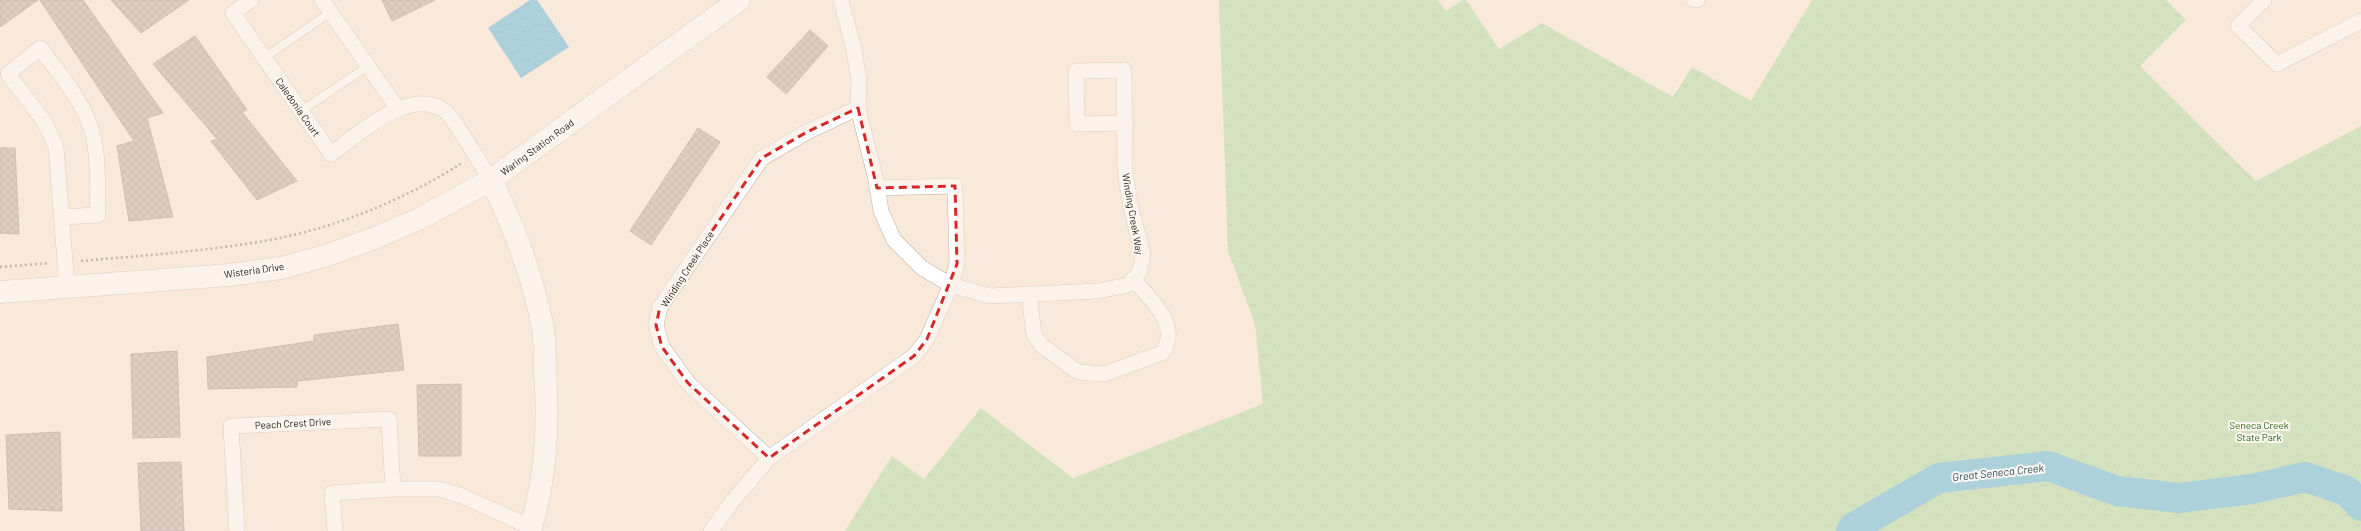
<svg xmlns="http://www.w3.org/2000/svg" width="2361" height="531" font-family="Barlow,sans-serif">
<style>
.park{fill:url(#park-tufts)}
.water{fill:url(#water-ripples)}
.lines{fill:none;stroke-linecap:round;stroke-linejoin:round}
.river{stroke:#52b3d9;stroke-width:30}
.building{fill:url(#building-cross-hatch);stroke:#9e8a84}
.lane-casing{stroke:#bdafa1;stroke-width:9}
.street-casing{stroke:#bdafa1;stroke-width:16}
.secondary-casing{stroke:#bdafa1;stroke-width:23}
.path{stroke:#847a71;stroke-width:2.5;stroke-dasharray:2 3;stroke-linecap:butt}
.lane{stroke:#fff;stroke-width:8}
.street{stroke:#fff;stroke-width:15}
.secondary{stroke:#fff;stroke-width:22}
.marked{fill:none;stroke:#d62828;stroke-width:3;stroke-dasharray:8 5;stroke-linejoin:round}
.labels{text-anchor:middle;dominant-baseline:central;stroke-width:4;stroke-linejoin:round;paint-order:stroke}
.street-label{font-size:10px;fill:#1f1914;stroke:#fef8f2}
.park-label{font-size:10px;fill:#246913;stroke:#fef8f2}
.water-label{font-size:11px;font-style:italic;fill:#265060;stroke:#fef8f2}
</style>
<defs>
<pattern id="park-tufts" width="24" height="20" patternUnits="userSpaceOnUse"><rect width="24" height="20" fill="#aad9a0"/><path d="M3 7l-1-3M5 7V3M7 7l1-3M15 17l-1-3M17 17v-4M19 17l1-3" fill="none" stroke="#92ba89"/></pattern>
<pattern id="water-ripples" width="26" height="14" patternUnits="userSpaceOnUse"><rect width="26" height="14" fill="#52b3d9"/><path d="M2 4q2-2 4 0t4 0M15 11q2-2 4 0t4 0" fill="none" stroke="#4799b9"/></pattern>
<pattern id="building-cross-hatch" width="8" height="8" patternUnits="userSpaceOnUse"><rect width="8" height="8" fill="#bfaaa3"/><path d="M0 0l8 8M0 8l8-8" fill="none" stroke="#9b8a84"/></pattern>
</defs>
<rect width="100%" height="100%" fill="#f8e9da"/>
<path class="park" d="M 1219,0 L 1438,0 L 1446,11 L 1462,0 L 1466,0 L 1499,49 L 1542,23 L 1673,97 L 1692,67 L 1751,101 L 1812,0 L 2166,0 L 2186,20 L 2140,66 L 2256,181 L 2361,126 L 2361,531 L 845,531 L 892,456 L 924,479 L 981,408 L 1073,478 L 1263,404 L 1255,324 L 1228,251 Z"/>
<path class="water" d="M 530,0 L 537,0 L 569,47 L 521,78 L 488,28 Z"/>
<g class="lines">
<path class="river" d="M 1851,531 L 1854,527 L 1939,478 L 2048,466 L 2117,491 L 2179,498 L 2252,489 L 2305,477 L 2347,491 L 2361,506"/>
</g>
<g class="building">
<path d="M 0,0 L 38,0 L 0,27 Z"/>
<path d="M 40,0 L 83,0 L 163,113 L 147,118 L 173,217 L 129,221 L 117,146 L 134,141 Z"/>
<path d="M 111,0 L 189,0 L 141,33 Z"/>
<path d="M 382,0 L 435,0 L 392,21 Z"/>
<path d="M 810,30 L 828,46 L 786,94 L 767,77 Z"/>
<path d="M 195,36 L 247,110 L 242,112 L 297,181 L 257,200 L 211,141 L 217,139 L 153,64 Z"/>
<path d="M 698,128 L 720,142 L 651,245 L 630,231 Z"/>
<path d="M 0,148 L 15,148 L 19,234 L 0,233 Z"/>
<path d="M 398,324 L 404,370 L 297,381 L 297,387 L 208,389 L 207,357 L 314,341 L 314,335 Z"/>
<path d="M 177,351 L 180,437 L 133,438 L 131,354 Z"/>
<path d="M 461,384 L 461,456 L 419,456 L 417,385 Z"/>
<path d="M 60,432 L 62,511 L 9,509 L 6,435 Z"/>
<path d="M 181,462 L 184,531 L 141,531 L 138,463 Z"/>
</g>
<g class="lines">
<defs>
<g id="lane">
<path d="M 264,58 L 331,12"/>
<path d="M 301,111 L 368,66"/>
</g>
<g id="street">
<path d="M 251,0 L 233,13 L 331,154 C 357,135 411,85 445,111 C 456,120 481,166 491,180"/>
<path d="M 322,0 L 398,109"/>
<path d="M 841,0 L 854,50 L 859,80 L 858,108 L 876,180 L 881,211 L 894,240 L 922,268 L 951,285 L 990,296 L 1098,291 L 1128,285 L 1139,273 L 1143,255 L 1130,203 L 1125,171 L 1124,70 L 1076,71 L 1077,124 L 1126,123"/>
<path d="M 1694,0 L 1697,0"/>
<path d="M 2264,0 L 2238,26 L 2277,64 L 2361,21"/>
<path d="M 61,217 L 98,215 C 97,185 100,148 88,120 C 77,93 57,71 40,48 L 8,74 L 44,121 L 56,147 L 67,287"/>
<path d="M 1029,294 L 1034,334 L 1041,345 L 1078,372 L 1104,374 L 1162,353 C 1182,327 1150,298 1133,279"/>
<path d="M 769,458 L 688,383 L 662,347 L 656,325 L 660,307 L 762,158 L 807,132 L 858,108"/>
<path d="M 237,531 L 231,426 L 389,419 L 393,489"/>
<path d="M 335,531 L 332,493 L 393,489 L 439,489 L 462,496 L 531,527"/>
<path d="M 711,531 L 731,503 L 769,458 L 914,356 L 927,339 L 951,285 L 957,264 L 955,186 L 877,188"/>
</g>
<g id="secondary">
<path d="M 491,180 C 515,228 533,277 543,329 C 545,343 545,358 545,372 C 549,427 546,477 530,531"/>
<path d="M 0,292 L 229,275 L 281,268 L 328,255 L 372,239 L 419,219 L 491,180 L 739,0"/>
</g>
</defs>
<use href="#lane" class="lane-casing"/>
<use href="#street" class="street-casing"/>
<use href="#secondary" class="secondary-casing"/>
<g class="path">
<path d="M 81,261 C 138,256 195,252 252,243 C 326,232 399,203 462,163"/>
<path d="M 0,267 L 50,263"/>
</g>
<use href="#lane" class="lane"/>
<use href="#street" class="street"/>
<use href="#secondary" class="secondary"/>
</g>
<path d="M0 0H2361V531H0ZM 858,108 L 877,188 L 955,186 L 957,264 L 927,339 L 914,356 L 769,458 L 688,383 L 662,347 L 656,325 L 660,307 L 762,158 L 807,132 Z" fill="#f8e9da" fill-opacity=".55" fill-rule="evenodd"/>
<path class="marked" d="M 858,108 L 877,188 L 955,186 L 957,264 L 927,339 L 914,356 L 769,458 L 688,383 L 662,347 L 656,325 L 660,307 L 762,158 L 807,132 Z"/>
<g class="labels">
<g class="street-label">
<text transform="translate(298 107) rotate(55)">Caledonia Court</text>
<text transform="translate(537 147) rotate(-36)">Waring Station Road</text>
<text transform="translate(1133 214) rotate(80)">Winding Creek Way</text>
<text transform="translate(687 269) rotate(-57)">Winding Creek Place</text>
<text transform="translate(254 270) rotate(-8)">Wisteria Drive</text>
<text transform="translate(293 423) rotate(-3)">Peach Crest Drive</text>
</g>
<g class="park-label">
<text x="2259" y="425">Seneca Creek<tspan x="2259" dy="12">State Park</tspan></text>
</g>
<g class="water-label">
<text transform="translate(1998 472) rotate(-6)">Great Seneca Creek</text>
</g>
</g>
</svg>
